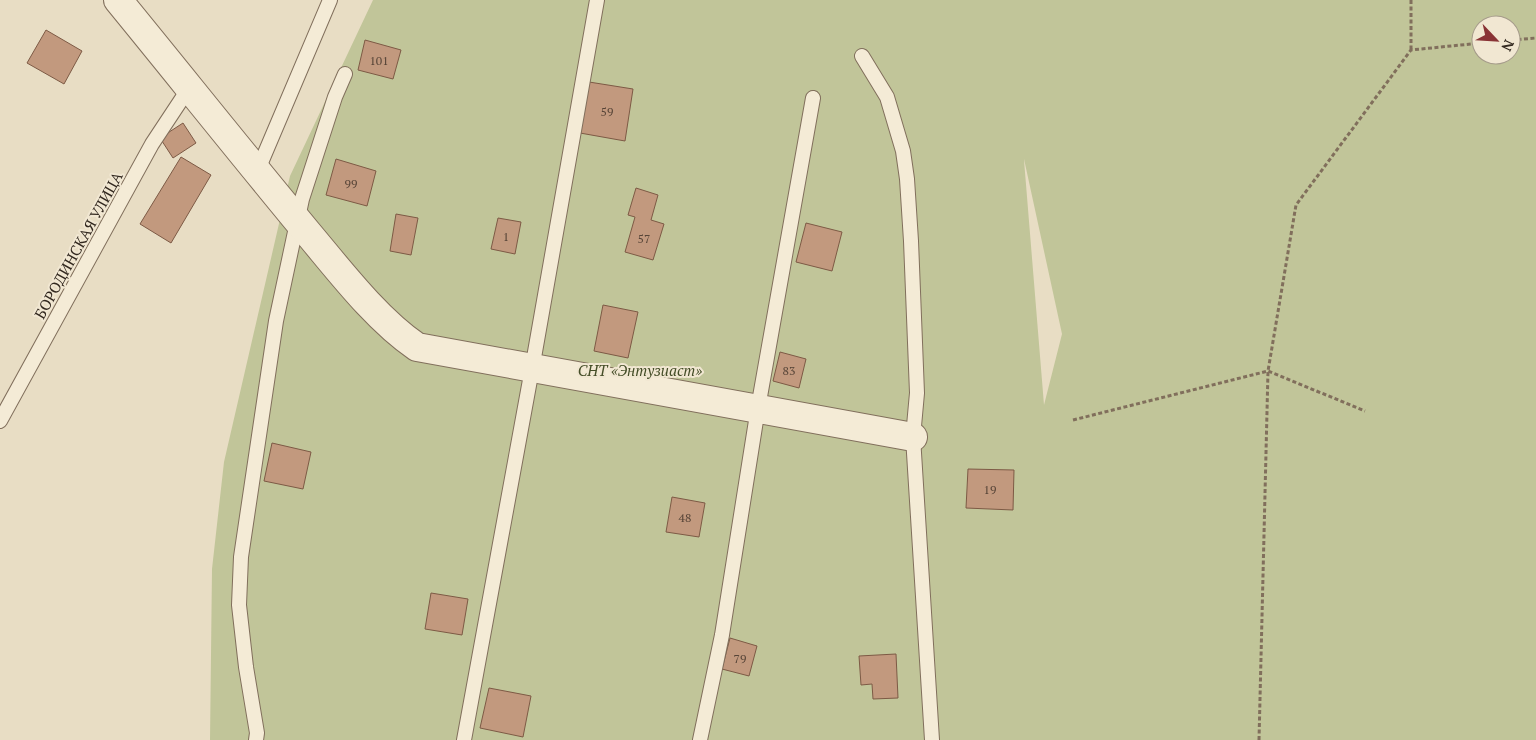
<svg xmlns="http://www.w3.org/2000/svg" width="1536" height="740" font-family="'PT Serif',serif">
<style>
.green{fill:#c1c599;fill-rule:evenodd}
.building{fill:#c2997e;stroke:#7d5a45}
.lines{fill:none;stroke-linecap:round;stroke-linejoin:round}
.lane-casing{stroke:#816f5c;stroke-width:16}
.street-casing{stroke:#816f5c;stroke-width:30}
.path{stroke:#816f5c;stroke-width:3;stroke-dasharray:4 2.5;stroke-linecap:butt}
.lane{stroke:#f4ebd6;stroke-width:14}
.street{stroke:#f4ebd6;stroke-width:28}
.labels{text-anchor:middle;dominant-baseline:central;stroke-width:4;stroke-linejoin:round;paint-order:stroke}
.number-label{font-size:12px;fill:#564437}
.street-label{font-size:15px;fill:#32281f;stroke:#f1e7d2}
.park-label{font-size:15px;font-style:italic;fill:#444d27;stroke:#f1e7d2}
</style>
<rect width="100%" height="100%" fill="#e8ddc4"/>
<path class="green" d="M 373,0 L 1536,0 L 1536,740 L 210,740 L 212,569 L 224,462 L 290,176 ZM 1481,25 L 1511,25 L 1511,55 L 1481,55 ZM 1024,159 L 1062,334 L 1044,405 L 1024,160 Z"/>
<g class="building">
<path d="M 46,30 L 82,51 L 64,84 L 27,63 Z"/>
<path d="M 365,40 L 401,50 L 393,79 L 358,70 Z"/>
<path d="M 589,82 L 633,89 L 625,141 L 580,133 Z"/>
<path d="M 183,123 L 196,143 L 173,158 L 160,138 Z"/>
<path d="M 181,157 L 211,175 L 171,243 L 140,224 Z"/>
<path d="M 336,159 L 376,171 L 367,206 L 326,195 Z"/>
<path d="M 636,188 L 658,195 L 651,220 L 664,224 L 653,260 L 625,252 L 635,217 L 628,215 Z"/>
<path d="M 396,214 L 418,218 L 411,255 L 390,251 Z"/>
<path d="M 498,218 L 521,222 L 515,254 L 491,249 Z"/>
<path d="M 806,223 L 842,232 L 832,271 L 796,262 Z"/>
<path d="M 603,305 L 638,312 L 628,358 L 594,351 Z"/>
<path d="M 780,352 L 806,359 L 799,388 L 773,381 Z"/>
<path d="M 272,443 L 311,452 L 303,489 L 264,481 Z"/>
<path d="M 968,469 L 1014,470 L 1013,510 L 966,508 Z"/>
<path d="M 672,497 L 705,503 L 699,537 L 666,532 Z"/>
<path d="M 431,593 L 468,599 L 462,635 L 425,629 Z"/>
<path d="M 730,638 L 757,646 L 749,676 L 722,669 Z"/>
<path d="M 896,654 L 898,698 L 873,699 L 872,684 L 861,685 L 859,656 Z"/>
<path d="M 489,688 L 531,696 L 523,737 L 480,728 Z"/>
</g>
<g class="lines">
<defs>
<g id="lane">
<path d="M 862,56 L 887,97 L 903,151 L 907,179 L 911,241 L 917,393 L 913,437 L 932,740"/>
<path d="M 257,172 L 330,0"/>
<path d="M 0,421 L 152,144 L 189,88"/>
<path d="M 256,740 L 257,733 L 246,667 L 239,605 L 241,557 L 276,321 L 302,199 L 335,97 L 345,74"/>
<path d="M 464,740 L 532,369 L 597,0"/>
<path d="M 700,740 L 722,635 L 758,408 L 813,98"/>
</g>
<path id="street" d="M 118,0 C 181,77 243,155 307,232 C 339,270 376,319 417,347 L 913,437"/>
</defs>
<use href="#lane" class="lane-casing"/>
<use href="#street" class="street-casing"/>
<g class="path">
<path d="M 1411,0 L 1411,50"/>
<path d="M 1511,40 L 1536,38"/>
<path d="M 1073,420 L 1268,371 L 1365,411"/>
<path d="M 1259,740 L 1268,371 L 1296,205 L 1411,50 L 1481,43"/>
</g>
<use href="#lane" class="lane"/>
<use href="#street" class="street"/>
</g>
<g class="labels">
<g class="number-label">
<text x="379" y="60">101</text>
<text x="607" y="111">59</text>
<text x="351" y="183">99</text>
<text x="506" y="236">1</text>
<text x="644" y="238">57</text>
<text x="789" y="370">83</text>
<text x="990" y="489">19</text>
<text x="685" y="517">48</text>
<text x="740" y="658">79</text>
</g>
<g class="street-label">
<text transform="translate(78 245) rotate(-61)">БОРОДИНСКАЯ УЛИЦА</text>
</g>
<g class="park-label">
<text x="640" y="370">СНТ «Энтузиаст»</text>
</g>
</g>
<g transform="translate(1496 40) rotate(115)"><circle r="24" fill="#f1e7d2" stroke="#a59b8a"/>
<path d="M0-4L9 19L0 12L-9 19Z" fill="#893335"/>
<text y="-8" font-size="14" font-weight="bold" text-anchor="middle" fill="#32281f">N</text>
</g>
</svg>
